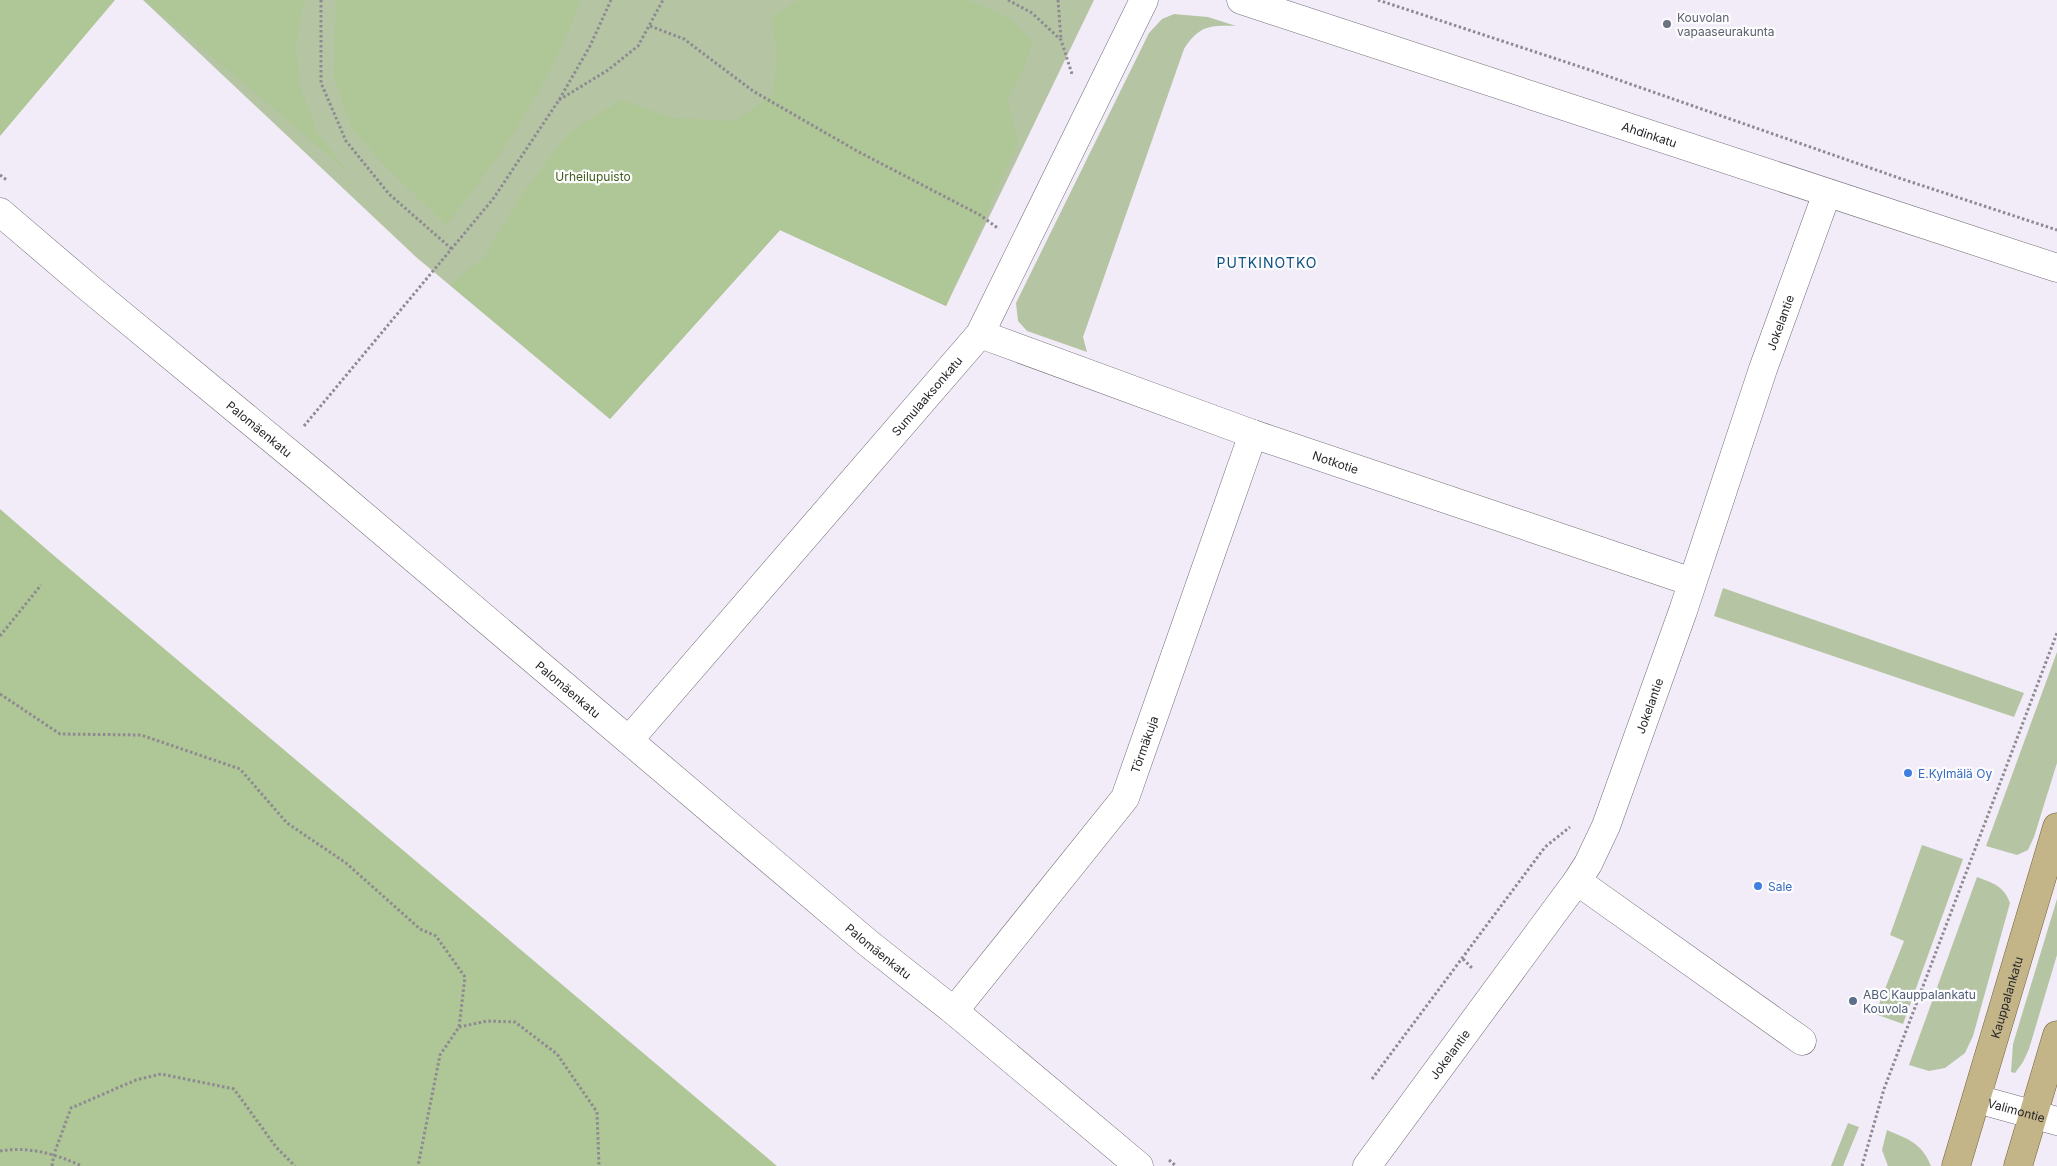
<svg xmlns="http://www.w3.org/2000/svg" width="2057" height="1166" font-family="Inter,sans-serif">
<style>
.green{fill:#b5c5a4}
.forest{fill:#afc696}
.lines{fill:none;stroke-linecap:round;stroke-linejoin:round}
.minor-casing{stroke:#716c76;stroke-width:29}
.major-casing{stroke:#736335;stroke-width:29}
.path{stroke:#8e8a92;stroke-width:3;stroke-dasharray:2.5 2.5;stroke-linecap:butt}
.minor{stroke:#fff;stroke-width:28}
.major{stroke:#c4b589;stroke-width:28}
.worship-dot{fill:#6b7280;stroke:#fcfbfe;stroke-width:2}
.shop-dot{fill:#3f7fe0;stroke:#fcfbfe;stroke-width:2}
.service-dot{fill:#5c6f8a;stroke:#fcfbfe;stroke-width:2}
.labels{text-anchor:middle;dominant-baseline:central;stroke-width:4.5;stroke-linejoin:round;paint-order:stroke}
.worship-label{font-size:12px;fill:#5b616d;stroke:#fcfbfe;text-anchor:start}
.street-label{font-size:12px;fill:#28262a;stroke:#fcfbfe}
.park-label{font-size:12px;fill:#445f1b;stroke:#fcfbfe}
.shop-label{font-size:12px;fill:#366cbe;stroke:#fcfbfe;text-anchor:start}
.service-label{font-size:12px;fill:#4e5e75;stroke:#fcfbfe;text-anchor:start}
.neighbourhood-label{font-size:14px;letter-spacing:1px;fill:#0e5382;stroke:#fcfbfe}
</style>
<rect width="100%" height="100%" fill="#f2ecf8"/>
<g class="green">
<path d="M 143,0 L 1094,0 L 946,306 L 780,230 L 610,419 L 416,257 Z"/>
<path d="M 1174,14 L 1208,17 L 1236,26 C 1209,25 1199,26 1184,49 L 1083,337 L 1087,352 L 1027,331 L 1018,321 L 1016,303 L 1149,33 L 1162,19 Z"/>
<path d="M 1723,588 L 2024,693 L 2014,717 L 1714,616 Z"/>
<path d="M 2057,652 L 2057,763 L 2034,837 L 2028,850 L 2017,855 L 1986,846 Z"/>
<path d="M 1922,845 L 1963,859 L 1903,1024 L 1875,1014 L 1904,941 L 1890,935 Z"/>
<path d="M 1977,877 C 1993,883 2004,886 2010,903 L 1973,1036 L 1965,1053 L 1945,1068 L 1929,1071 L 1909,1065 Z"/>
<path d="M 2057,899 L 2057,955 L 2029,1049 L 2023,1062 L 2015,1073 L 2011,1072 L 2013,1044 Z"/>
<path d="M 1848,1123 L 1859,1127 L 1843,1166 L 1831,1166 Z"/>
<path d="M 1887,1130 C 1908,1139 1922,1143 1931,1166 L 1888,1166 L 1882,1150 Z"/>
</g>
<g class="forest">
<path d="M 0,0 L 115,0 L 0,136 Z"/>
<path d="M 145,0 L 304,0 L 296,47 L 300,86 L 317,132 L 348,172 Z"/>
<path d="M 336,0 L 581,0 C 549,86 503,154 446,225 L 383,164 L 352,129 L 334,77 Z"/>
<path d="M 799,0 L 969,0 L 1009,18 L 1033,42 L 1022,73 L 1007,98 L 1018,141 L 946,306 L 780,230 L 610,419 L 450,285 L 484,257 L 520,197 L 568,133 L 621,100 L 673,118 L 736,121 L 773,93 L 777,54 L 771,17 Z"/>
<path d="M 0,509 L 52,554 L 777,1166 L 0,1166 Z"/>
</g>
<g class="lines">
<defs>
<g id="minor">
<path id="s1" d="M 1241,0 L 2057,268"/>
<path id="s2" d="M 0,212 L 89,288 L 318,477 L 868,943 L 954,1011 L 1139,1166"/>
<path id="s3" d="M 980,334 L 1253,434 L 1692,582"/>
<path id="s4" d="M 629,740 L 980,334 L 1144,0"/>
<path d="M 1577,881 L 1802,1041"/>
<path id="s5" d="M 954,1011 L 1125,798 L 1253,434"/>
<path id="s6" d="M 1977,1099 L 2057,1121"/>
<path id="s7" d="M 1367,1166 L 1577,881 L 1588,864 L 1606,826 L 1683,611 L 1763,369 L 1827,193"/>
</g>
<g id="major">
<path id="s8" d="M 1956,1166 L 2057,827"/>
<path d="M 2018,1166 L 2057,1035"/>
</g>
</defs>
<use href="#minor" class="minor-casing"/>
<use href="#major" class="major-casing"/>
<g class="path">
<path d="M 321,0 L 321,83 L 346,141 L 389,194 L 453,250"/>
<path d="M 1008,0 L 1032,13 L 1061,40 L 1072,74"/>
<path d="M 1058,0 L 1061,39"/>
<path d="M 1378,0 L 1593,71 L 1899,178 L 2057,230"/>
<path d="M 650,26 L 684,39 L 753,91 L 857,151 L 980,215 L 999,229"/>
<path d="M 559,100 L 608,70 L 638,46 L 663,0"/>
<path d="M 0,175 L 8,181"/>
<path d="M 304,426 L 493,199 L 559,100 L 590,46 L 611,0"/>
<path d="M 0,636 L 41,585"/>
<path d="M 0,694 L 60,734 L 141,735 L 240,769 L 287,823 L 346,863 L 420,929 L 436,936 L 465,977 L 459,1027 L 440,1055 L 418,1166"/>
<path d="M 1463,959 L 1473,969"/>
<path d="M 459,1027 L 487,1021 L 515,1022 L 557,1054 L 597,1112 L 599,1166"/>
<path d="M 1372,1079 L 1545,847 L 1570,827"/>
<path d="M 0,1151 C 30,1146 55,1154 82,1166"/>
<path d="M 1169,1160 L 1176,1166"/>
<path d="M 52,1166 L 54,1154 L 71,1108 L 136,1080 L 161,1074 L 234,1089 L 276,1147 L 295,1166"/>
<path d="M 1862,1166 L 1884,1089 L 2057,633"/>
</g>
<use href="#minor" class="minor"/>
<use href="#major" class="major"/>
</g>
<circle class="worship-dot" cx="1667" cy="24" r="5"/>
<g class="shop-dot">
<circle cx="1908" cy="773" r="5"/>
<circle cx="1758" cy="886" r="5"/>
</g>
<circle class="service-dot" cx="1853" cy="1001" r="5"/>
<g class="labels">
<g class="worship-label">
<text x="1677" y="17">Kouvolan<tspan x="1677" dy="14">vapaaseurakunta</tspan></text>
</g>
<g class="street-label">
<text stroke="none"><textPath href="#s1" startOffset="430">Ahdinkatu</textPath></text>
<text stroke="none"><textPath href="#s7" startOffset="949">Jokelantie</textPath></text>
<text stroke="none"><textPath href="#s4" startOffset="455">Sumulaaksonkatu</textPath></text>
<text stroke="none"><textPath href="#s2" startOffset="338">Palomäenkatu</textPath></text>
<text stroke="none"><textPath href="#s3" startOffset="378">Notkotie</textPath></text>
<text stroke="none"><textPath href="#s2" startOffset="742">Palomäenkatu</textPath></text>
<text stroke="none"><textPath href="#s7" startOffset="544">Jokelantie</textPath></text>
<text stroke="none"><textPath href="#s5" startOffset="330">Törmäkuja</textPath></text>
<text stroke="none"><textPath href="#s2" startOffset="1148">Palomäenkatu</textPath></text>
<text stroke="none"><textPath href="#s8" startOffset="176">Kauppalankatu</textPath></text>
<text stroke="none"><textPath href="#s7" startOffset="139">Jokelantie</textPath></text>
<text stroke="none"><textPath href="#s6" startOffset="41">Valimontie</textPath></text>
</g>
<g class="park-label">
<text x="593" y="176">Urheilupuisto</text>
</g>
<g class="shop-label">
<text x="1918" y="773">E.Kylmälä Oy</text>
<text x="1768" y="886">Sale</text>
</g>
<g class="service-label">
<text x="1863" y="994">ABC Kauppalankatu<tspan x="1863" dy="14">Kouvola</tspan></text>
</g>
<g class="neighbourhood-label">
<text x="1267" y="262">PUTKINOTKO</text>
</g>
</g>
</svg>
